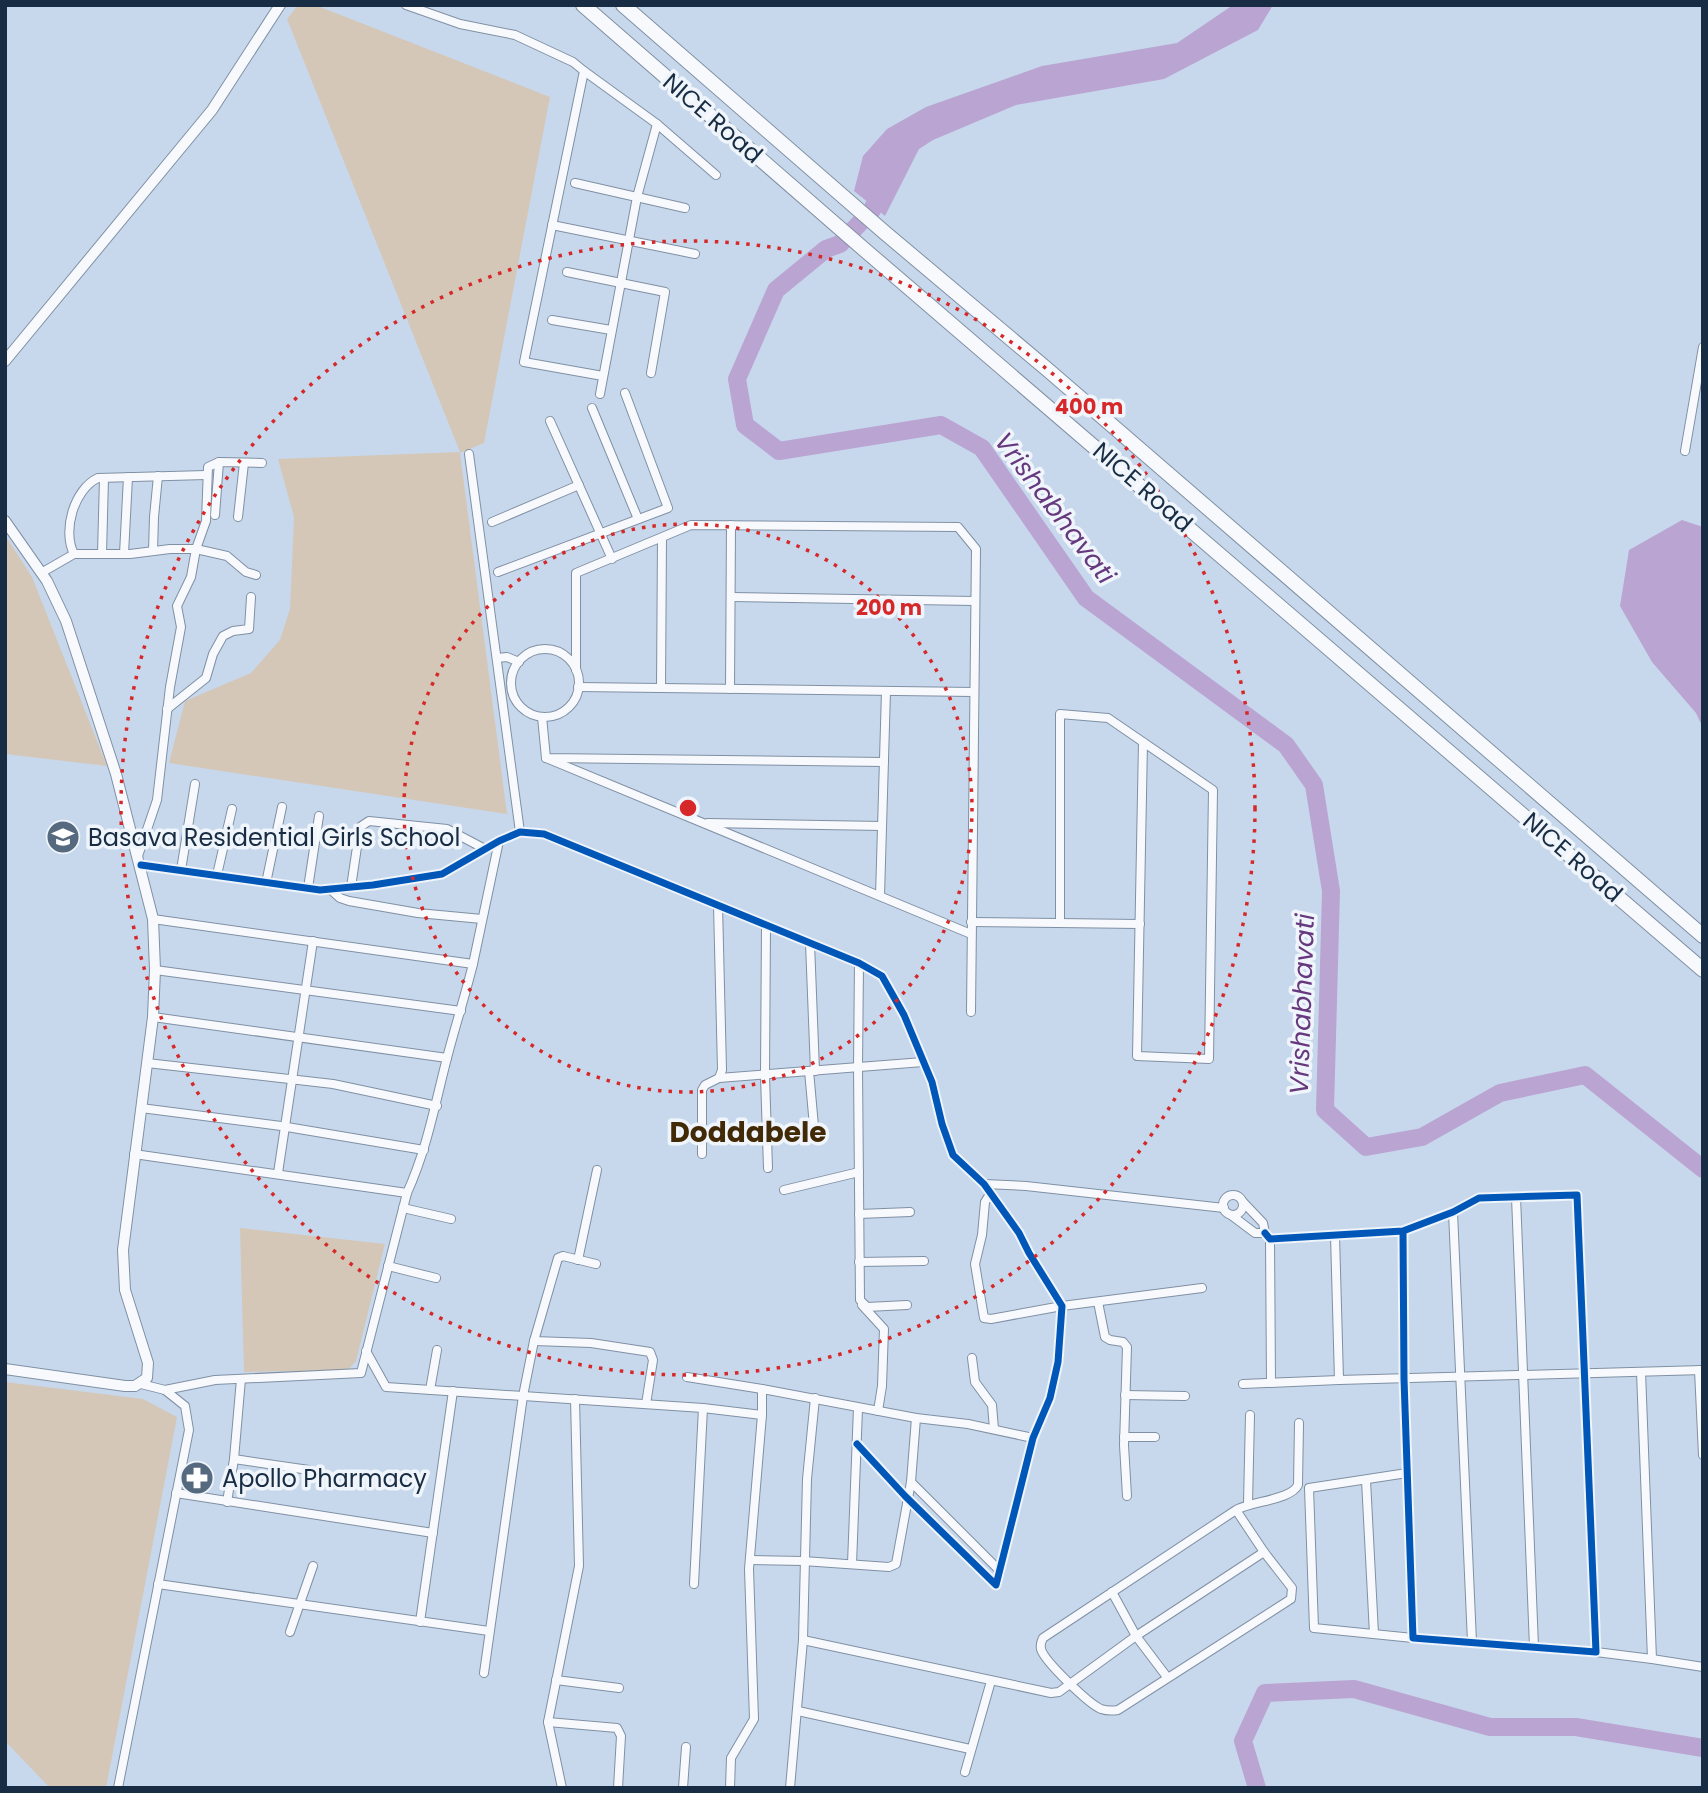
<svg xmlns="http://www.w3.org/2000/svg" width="1708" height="1793" font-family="Poppins,sans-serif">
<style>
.green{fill:#d4c7b7}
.water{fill:#baa5d2}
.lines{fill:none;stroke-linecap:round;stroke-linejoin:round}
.river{stroke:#baa5d2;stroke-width:18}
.minor-casing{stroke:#8090a4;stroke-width:10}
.tertiary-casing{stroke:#8090a4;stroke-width:12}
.motorway-casing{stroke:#8090a4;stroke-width:16}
.minor{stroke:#f7f9fc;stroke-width:8}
.tertiary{stroke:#f7f9fc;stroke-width:10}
.motorway{stroke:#f7f9fc;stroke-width:14}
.cycleway-casing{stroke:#eff5fb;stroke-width:11}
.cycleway{stroke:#0057b8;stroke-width:7}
.ring{fill:none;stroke:#d62828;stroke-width:3.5;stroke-dasharray:3.5 7}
.labels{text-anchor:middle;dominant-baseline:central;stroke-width:7;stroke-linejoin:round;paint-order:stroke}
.street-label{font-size:24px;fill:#182d44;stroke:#eff5fb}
.poi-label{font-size:24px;fill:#182d44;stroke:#eff5fb;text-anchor:start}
.water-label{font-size:26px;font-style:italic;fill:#66387d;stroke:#eff5fb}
.quarter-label{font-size:28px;font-weight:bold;fill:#422a06;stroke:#eff5fb}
.centre{fill:#d62828;stroke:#eff5fb;stroke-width:3.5}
.ring-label{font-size:21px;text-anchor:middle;font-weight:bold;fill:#d62828;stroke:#eff5fb;stroke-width:7;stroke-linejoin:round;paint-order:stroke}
</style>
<rect width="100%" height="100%" fill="#c7d8ed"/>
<g class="green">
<path d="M 298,5 L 315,5 L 550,97 L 484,443 L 460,453 L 507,814 L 169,763 L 185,701 L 251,673 L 280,640 L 290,609 L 294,517 L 278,459 L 460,452 L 287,19 Z"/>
<path d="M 5,535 L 32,577 L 107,766 L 5,754 Z"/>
<path d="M 240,1228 L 385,1244 L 356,1361 L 348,1370 L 244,1372 Z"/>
<path d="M 5,1382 L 143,1399 L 177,1417 L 106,1788 L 50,1788 L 5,1741 Z"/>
</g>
<g class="water">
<path d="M 1233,5 L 1273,5 L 1258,30 L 1164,79 L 1016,105 L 933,140 L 919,149 L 885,216 L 854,191 L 863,156 L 887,129 L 926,107 L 1042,66 L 1177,43 Z"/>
<path d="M 1682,520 L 1703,527 L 1703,728 L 1696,713 L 1652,662 L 1620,606 L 1629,550 Z"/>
</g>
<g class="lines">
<g class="river">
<path d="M 883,186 L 872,210 L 840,244 L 826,249 L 776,290 L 737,379 L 745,425 L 779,451 L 941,425 L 982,448 L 1086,598 L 1286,745 L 1314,785 L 1331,891 L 1325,1110 L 1366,1147 L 1422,1137 L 1500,1093 L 1585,1075 L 1703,1169"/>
<path d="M 1257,1788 L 1243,1741 L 1265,1693 L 1354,1689 L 1490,1727 L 1576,1727 L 1703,1748"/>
</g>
<defs>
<g id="minor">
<path d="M 406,5 L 460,24 L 515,35 L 573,62 L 584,71 L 524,362 L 603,376"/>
<path d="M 584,71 L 657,124 L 716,175"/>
<path d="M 575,183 L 685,208"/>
<path d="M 552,225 L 695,254"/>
<path d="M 567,272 L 665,292 L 651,373"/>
<path d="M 552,320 L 611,330"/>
<path d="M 600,394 L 637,197 L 657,124"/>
<path d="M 592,408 L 638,519"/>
<path d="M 550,421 L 612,559"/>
<path d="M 1685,451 L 1703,347"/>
<path d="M 469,454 L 520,832"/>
<path d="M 215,515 L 219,462"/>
<path d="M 238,517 L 244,463"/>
<path d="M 492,522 L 579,485"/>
<path d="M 153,551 L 154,517 L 158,476"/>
<path d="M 74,554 C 62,531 74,489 98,478 L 206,475"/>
<path d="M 102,554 L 104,478"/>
<path d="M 124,554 L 128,477"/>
<path d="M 498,572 L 668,508 L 625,393"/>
<path d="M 41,573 L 74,554 L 130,554 L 170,549 L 196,549 L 227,556 L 246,572 L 256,575"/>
<path d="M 731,597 L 975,601"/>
<circle cx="545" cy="683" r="34"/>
<path d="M 497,658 L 507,657 L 519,662"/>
<path d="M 576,670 L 576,573 L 691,525 L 958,527 L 976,549 L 971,1012"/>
<path d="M 578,687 L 974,692"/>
<path d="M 661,688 L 662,538"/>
<path d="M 730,689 L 731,525"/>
<path d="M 167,709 L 206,678 L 213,654 L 223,636 L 233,631 L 249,629 L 251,597"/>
<path d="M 542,717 L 546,758 L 884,762"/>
<path d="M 546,758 L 971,934"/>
<path d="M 708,823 L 882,826"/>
<path d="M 138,856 L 157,800 L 170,687 L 181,627 L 177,606 L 191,577 L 196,549 L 206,521 L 208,467 L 219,462 L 262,463"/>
<path d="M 141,865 L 320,890 L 373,885 L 442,874 L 499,841 L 520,832 L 544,834 L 859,963 L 882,976 L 904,1015 L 932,1082 L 942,1124 L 953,1155 L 984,1184 L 1019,1233 L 1029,1253 L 1062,1306 L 1058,1362 L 1050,1398 L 1033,1438 L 996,1585 L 905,1496 L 857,1444"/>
<path d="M 181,870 L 195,784"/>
<path d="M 217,875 L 232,809"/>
<path d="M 266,883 L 282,807"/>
<path d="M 351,887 L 360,827 L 369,821 L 447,829 L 485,849"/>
<path d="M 308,888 L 319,816"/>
<path d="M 330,889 L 340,898 L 349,901 L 418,913 L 482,919"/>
<path d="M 880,896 L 886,691"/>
<path d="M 153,919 L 473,964 L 499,841"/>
<path d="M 971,922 L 1140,924"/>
<path d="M 1060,923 L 1060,714 L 1108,718 L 1213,790 L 1209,1059 L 1137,1056 L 1143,742"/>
<path d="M 766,925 L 765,1076 L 768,1168"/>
<path d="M 810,943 L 815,1071"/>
<path d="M 859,963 L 858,1068 L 860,1300 L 867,1307 L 907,1305"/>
<path d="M 155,970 L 461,1011"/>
<path d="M 153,1017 L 447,1058"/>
<path d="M 147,1063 L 333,1084 L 437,1106"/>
<path d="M 809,1071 L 815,1137"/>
<path d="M 719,1078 L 923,1062"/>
<path d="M 141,1108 L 281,1126 L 424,1150"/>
<path d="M 134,1154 L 407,1193"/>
<path d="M 702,1154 L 702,1090 L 705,1085 L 719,1078 L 722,1070 L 718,905"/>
<path d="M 278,1173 L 313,941"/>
<path d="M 984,1184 L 1026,1186 L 1224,1208"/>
<path d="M 784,1190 L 859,1172"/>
<path d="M 990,1194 L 985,1202 L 982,1235 L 975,1264 L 984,1318 L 991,1319 L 1062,1306 L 1202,1288"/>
<circle cx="1233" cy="1205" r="10"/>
<path d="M 1516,1197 L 1534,1647"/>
<path d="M 403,1208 L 451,1219"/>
<path d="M 1453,1212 L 1472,1642"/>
<path d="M 859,1214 L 910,1212"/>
<path d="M 1231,1215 L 1255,1233 L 1265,1233 L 1263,1223 L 1243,1202"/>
<path d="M 1265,1233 L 1270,1239 L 1403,1231 L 1453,1212 L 1479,1198 L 1577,1195 L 1596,1652 L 1413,1638 L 1404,1379 L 1403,1231"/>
<path d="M 1335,1235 L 1339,1380 L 1703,1370"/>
<path d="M 1270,1239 L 1271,1383"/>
<path d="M 578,1260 L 597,1170"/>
<path d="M 859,1262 L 924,1261"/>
<path d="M 388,1266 L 436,1278"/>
<path d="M 1098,1302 L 1105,1337 L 1110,1340 L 1123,1342 L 1127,1347 L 1124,1445 L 1127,1496"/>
<path d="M 862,1305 L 884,1329 L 882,1386 L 878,1411"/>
<path d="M 534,1341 L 591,1343 L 650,1352 L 653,1360 L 646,1404"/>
<path d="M 366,1351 L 386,1387 L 703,1408 L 762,1415 L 762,1389 L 916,1418 L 968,1424 L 1033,1438"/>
<path d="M 972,1358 L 975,1382 L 992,1405 L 994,1429"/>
<path d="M 1699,1370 L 1703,1455"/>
<path d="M 687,1377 L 762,1389"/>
<path d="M 1243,1384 L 1339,1380"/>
<path d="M 165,1390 L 215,1380 L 361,1373 L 407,1193 C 427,1149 435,1104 447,1058 C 455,1027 465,996 473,964"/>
<path d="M 430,1390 L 437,1350"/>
<path d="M 1125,1395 L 1185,1396"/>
<path d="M 1124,1437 L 1155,1437"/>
<path d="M 234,1459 L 309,1470"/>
<path d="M 1407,1473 L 1309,1488 L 1314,1628 L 1413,1638"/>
<path d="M 1366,1480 L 1374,1634"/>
<path d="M 911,1482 L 1000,1571"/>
<path d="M 176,1493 L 433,1533"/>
<path d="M 227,1502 L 234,1459 L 241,1379"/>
<path d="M 1248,1503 L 1250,1415"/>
<path d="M 1236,1510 L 1264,1552 L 1292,1588 L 1291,1599 L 1118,1710 C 1112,1711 1107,1711 1101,1709 C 1089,1704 1044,1661 1041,1649 C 1040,1643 1041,1643 1043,1638 L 1236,1510 C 1252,1501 1291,1500 1298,1485 L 1299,1423"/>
<path d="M 750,1560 L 803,1561 L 889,1567 L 896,1564 L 911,1482 L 916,1418"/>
<path d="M 852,1564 L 858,1408"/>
<path d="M 158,1584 L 489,1631"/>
<path d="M 694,1584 L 703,1408"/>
<path d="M 1112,1592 L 1136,1636 L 1167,1677"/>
<path d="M 420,1622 L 453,1391"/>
<path d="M 290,1632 L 313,1566"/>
<path d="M 803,1640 L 1051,1693 L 1059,1692 L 1136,1636 L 1264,1552"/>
<path d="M 1596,1652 L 1652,1659 L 1641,1372"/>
<path d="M 1652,1659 L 1703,1667"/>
<path d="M 484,1673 L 523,1396 L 534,1341 L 558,1258 L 563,1256 L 596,1264"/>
<path d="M 556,1680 L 619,1688"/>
<path d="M 798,1711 L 970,1749"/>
<path d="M 548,1722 L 617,1728 L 621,1736 L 618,1788"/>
<path d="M 965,1772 L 991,1681"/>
<path d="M 118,1788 L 189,1430 L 185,1406 L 165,1390 L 141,1384"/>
<path d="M 562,1788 L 548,1722 L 579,1566 L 575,1399"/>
<path d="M 683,1788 L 686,1747"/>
<path d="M 730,1788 L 731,1758 L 754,1719 L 749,1569 L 762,1415"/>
<path d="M 790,1788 L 803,1640 L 807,1479 L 815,1398"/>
</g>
<g id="tertiary">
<path d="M 5,361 L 212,110 L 280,5"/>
<path d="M 5,521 L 47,581 L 66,621 L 116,774 L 153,919 L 155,970 L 153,1017 L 123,1250 L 125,1290 L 148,1363 L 147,1378 L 135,1386 L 125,1386 L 5,1369"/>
</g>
<g id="motorway">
<path d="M 583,5 L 866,251 L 1703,970"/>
<path d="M 623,5 L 884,232 L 1048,370 L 1703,936"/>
</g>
</defs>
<use href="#minor" class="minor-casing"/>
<use href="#tertiary" class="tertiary-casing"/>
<use href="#motorway" class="motorway-casing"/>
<use href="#minor" class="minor"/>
<use href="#tertiary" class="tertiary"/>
<use href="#motorway" class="motorway"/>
<defs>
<g id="cycleway">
<path d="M 141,865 L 320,890 L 373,885 L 442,874 L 499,841 L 520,832 L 544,834 L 859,963 L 882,976 L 904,1015 L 932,1082 L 942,1124 L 953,1155 L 984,1184 L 1019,1233 L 1029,1253 L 1062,1306 L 1058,1362 L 1050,1398 L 1033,1438 L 996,1585 L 905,1496 L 857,1444"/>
<path d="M 1265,1233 L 1270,1239 L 1403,1231 L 1453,1212 L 1479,1198 L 1577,1195 L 1596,1652 L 1413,1638 L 1404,1379 L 1403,1231"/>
</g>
</defs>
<use href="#cycleway" class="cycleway-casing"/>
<use href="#cycleway" class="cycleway"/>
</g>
<g class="ring">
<circle cx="688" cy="808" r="284"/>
<circle cx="688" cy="808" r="567"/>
</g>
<defs>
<symbol id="school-disc" viewBox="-11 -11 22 22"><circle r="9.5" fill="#55697f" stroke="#eff5fb"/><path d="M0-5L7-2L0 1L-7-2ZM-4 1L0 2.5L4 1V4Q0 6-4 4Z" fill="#fff"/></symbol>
<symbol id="pharmacy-disc" viewBox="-11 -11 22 22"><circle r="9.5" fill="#55697f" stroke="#eff5fb"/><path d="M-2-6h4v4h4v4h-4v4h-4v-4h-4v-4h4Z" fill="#fff"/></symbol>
</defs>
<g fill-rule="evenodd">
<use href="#school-disc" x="44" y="818" width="38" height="38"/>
<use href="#pharmacy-disc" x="178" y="1459" width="38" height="38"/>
</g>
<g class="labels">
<g class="street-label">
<text transform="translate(713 118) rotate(41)">NICE Road</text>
<text transform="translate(1143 487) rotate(41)">NICE Road</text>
<text transform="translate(1573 857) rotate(41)">NICE Road</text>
</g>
<g class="poi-label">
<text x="88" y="837">Basava Residential Girls School</text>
<text x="222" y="1478">Apollo Pharmacy</text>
</g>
<g class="water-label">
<text transform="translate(1055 508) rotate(53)">Vrishabhavati</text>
<text transform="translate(1302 1004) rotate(-88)">Vrishabhavati</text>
</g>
<g class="quarter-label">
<text x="748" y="1132">Doddabele</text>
</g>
</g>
<circle cx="688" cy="808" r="10" class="centre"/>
<g class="ring-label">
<text x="1089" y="414">400 m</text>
<text x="889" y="615">200 m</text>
</g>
<rect width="1708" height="1793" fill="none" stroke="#182d44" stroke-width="14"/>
</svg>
